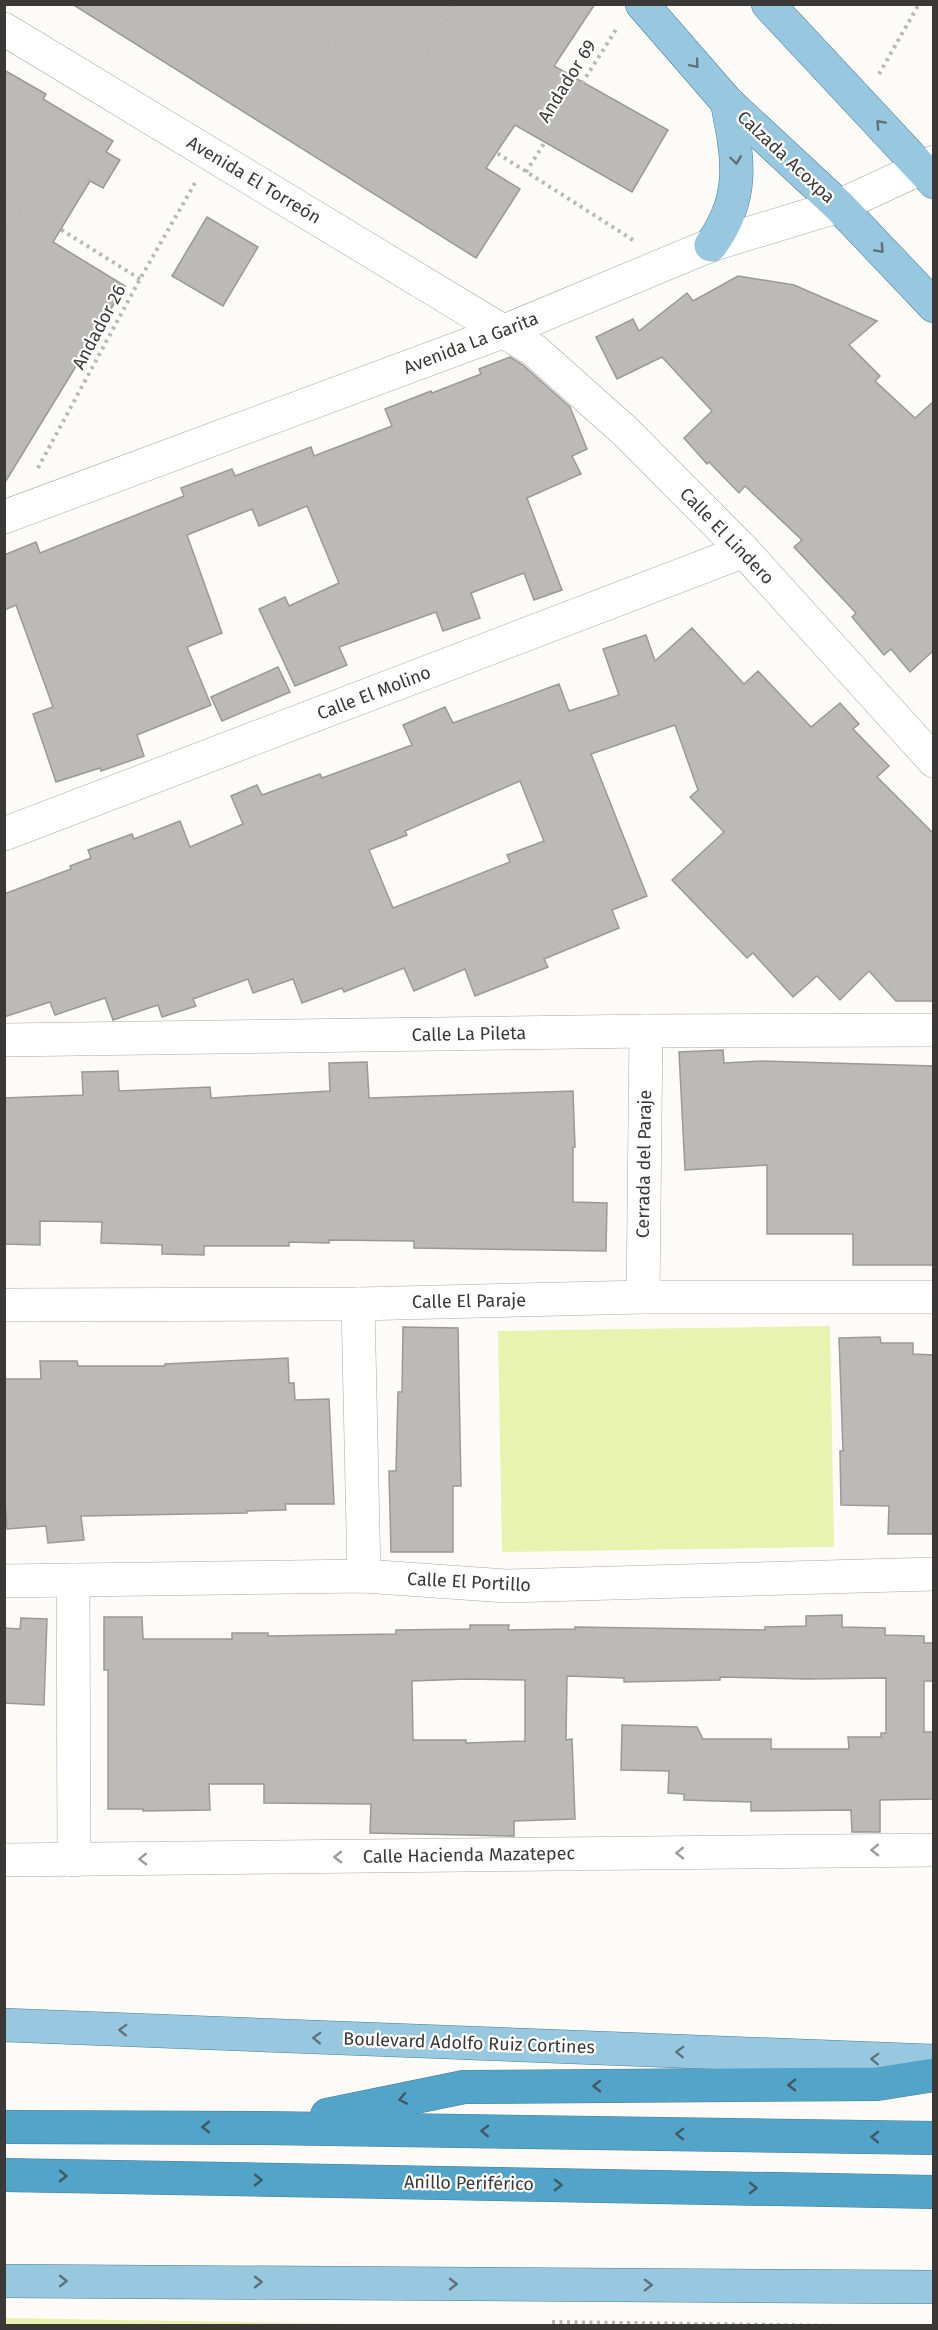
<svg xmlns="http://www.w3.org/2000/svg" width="938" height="2330" font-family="'Fira Sans',sans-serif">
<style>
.green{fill:#e9f3b0}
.building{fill:#bbbab7;stroke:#9b9996;stroke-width:1.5;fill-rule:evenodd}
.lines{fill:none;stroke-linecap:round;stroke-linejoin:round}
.minor-casing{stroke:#a9a8a5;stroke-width:34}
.major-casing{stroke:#4a7f96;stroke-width:34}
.highway-casing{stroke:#4a7f96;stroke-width:34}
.path{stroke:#b9b8b5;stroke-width:4;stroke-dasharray:3 4.5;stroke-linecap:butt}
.minor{stroke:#fff;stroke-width:33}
.major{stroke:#97c8df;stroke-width:33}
.highway{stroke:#52a4c9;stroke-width:33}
.oneway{stroke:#5f727b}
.oneway2{stroke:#9c9c9c}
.oneway3{stroke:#415964}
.labels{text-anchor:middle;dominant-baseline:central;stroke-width:4.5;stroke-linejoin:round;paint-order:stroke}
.street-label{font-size:18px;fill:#3a3938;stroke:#fff}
</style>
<rect width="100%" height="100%" fill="#fcfbf8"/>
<g class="green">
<path d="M 830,1326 L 834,1547 L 502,1552 L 498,1331 Z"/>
<path d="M 5,2318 L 419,2325 L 5,2326 Z"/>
</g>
<g class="building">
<path d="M 72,4 L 595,4 L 554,66 L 668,130 L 632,192 L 515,125 L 486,168 L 520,189 L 476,258 Z"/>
<path d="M 4,70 L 46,94 L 43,99 L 113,141 L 106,152 L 120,160 L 103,188 L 90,181 L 53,242 L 125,286 L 4,484 Z"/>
<path d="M 207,217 L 258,247 L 223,306 L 172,276 Z"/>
<path d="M 738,276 L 794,285 L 877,321 L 849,345 L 880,376 L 875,381 L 915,418 L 933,402 L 933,651 L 910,672 L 891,649 L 884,655 L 852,617 L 856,613 L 794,547 L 802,540 L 745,486 L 739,493 L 709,462 L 707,464 L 684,438 L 712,411 L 662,357 L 617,379 L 596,337 L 633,319 L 639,331 L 687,293 L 693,301 Z"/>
<path d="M 510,357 L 523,365 L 570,407 L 587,449 L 572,456 L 581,474 L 527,498 L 562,590 L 534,600 L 524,573 L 471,593 L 480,618 L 443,631 L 436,612 L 339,647 L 347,665 L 295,686 L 259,609 L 285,597 L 289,606 L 339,583 L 307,506 L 259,526 L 252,509 L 187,535 L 222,633 L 187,647 L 211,705 L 137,735 L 144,756 L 101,771 L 100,768 L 56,782 L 33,714 L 53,707 L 16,605 L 4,610 L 4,555 L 36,542 L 40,553 L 184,496 L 181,488 L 232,469 L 235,476 L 311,447 L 314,456 L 392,426 L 385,409 L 431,391 L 432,393 L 481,374 L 479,369 Z"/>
<path d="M 692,628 L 744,684 L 758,671 L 811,727 L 840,703 L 859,724 L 853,729 L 889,766 L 877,777 L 933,833 L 933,1001 L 896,1001 L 869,971 L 840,1000 L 817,976 L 793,997 L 753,953 L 747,958 L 672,880 L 724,832 L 690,797 L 698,790 L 675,725 L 591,754 L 647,896 L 612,910 L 619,928 L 544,959 L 548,967 L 475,996 L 465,969 L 414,991 L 404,968 L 344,992 L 342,988 L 302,1003 L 293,979 L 253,993 L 248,979 L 193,999 L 196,1006 L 162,1017 L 158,1005 L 113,1020 L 105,998 L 55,1015 L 50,1002 L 4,1017 L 4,894 L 71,869 L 70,866 L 91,858 L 88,850 L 132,834 L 134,839 L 180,821 L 190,847 L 243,824 L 231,796 L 257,785 L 262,795 L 320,774 L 322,778 L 412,745 L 403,725 L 445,707 L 453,723 L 559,684 L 569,711 L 619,695 L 603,649 L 646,635 L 655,661 ZM 520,781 L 544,841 L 507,855 L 510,862 L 393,908 L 369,850 L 407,835 L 405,831 Z"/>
<path d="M 278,667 L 290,692 L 222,721 L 211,697 Z"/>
<path d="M 723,1050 L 724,1063 L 762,1061 L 933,1066 L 933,1265 L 853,1265 L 853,1234 L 767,1234 L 767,1165 L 685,1170 L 679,1052 Z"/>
<path d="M 367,1062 L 369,1098 L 573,1091 L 575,1147 L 573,1147 L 573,1202 L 607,1203 L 606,1251 L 414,1248 L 414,1241 L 329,1240 L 329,1243 L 289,1242 L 289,1246 L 204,1246 L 204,1255 L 162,1254 L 162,1245 L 101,1243 L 102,1222 L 40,1221 L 40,1245 L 4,1244 L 4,1098 L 83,1095 L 82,1072 L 118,1071 L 119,1091 L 210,1087 L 211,1098 L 330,1091 L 329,1063 Z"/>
<path d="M 403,1327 L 458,1328 L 461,1486 L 453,1486 L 453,1552 L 391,1552 L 389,1471 L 396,1471 L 398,1392 L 402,1392 Z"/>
<path d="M 880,1337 L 881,1343 L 913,1343 L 913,1354 L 933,1355 L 933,1534 L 888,1534 L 889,1506 L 841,1505 L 840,1451 L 843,1451 L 839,1338 Z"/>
<path d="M 288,1358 L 289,1383 L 294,1383 L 295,1400 L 329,1399 L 334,1504 L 285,1504 L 286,1510 L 247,1511 L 247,1513 L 81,1516 L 84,1540 L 48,1543 L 46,1526 L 7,1529 L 4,1488 L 4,1379 L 41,1379 L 40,1361 L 77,1361 L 78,1366 L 165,1366 L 165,1364 Z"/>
<path d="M 842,1615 L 842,1627 L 885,1628 L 885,1635 L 924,1636 L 924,1643 L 933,1643 L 933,1681 L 924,1681 L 924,1732 L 933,1732 L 933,1799 L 880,1800 L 880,1832 L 852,1832 L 851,1810 L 751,1811 L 751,1802 L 684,1800 L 684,1794 L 668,1793 L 669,1771 L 621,1770 L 622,1725 L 697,1727 L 703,1739 L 771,1739 L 771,1749 L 849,1749 L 848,1737 L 881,1737 L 881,1733 L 886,1733 L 886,1678 L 807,1679 L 720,1677 L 720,1680 L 624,1682 L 624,1678 L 567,1676 L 566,1740 L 572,1739 L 575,1819 L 514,1821 L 514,1836 L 370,1833 L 371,1804 L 264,1803 L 264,1784 L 209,1784 L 210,1810 L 143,1811 L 143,1809 L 108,1809 L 108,1670 L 104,1670 L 104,1617 L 142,1617 L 143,1639 L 232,1639 L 232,1633 L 268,1633 L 268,1636 L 396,1634 L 396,1630 L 470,1629 L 470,1625 L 509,1625 L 508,1630 L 575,1629 L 575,1627 L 765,1630 L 765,1627 L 806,1626 L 806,1616 ZM 467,1679 L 525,1680 L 525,1741 L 466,1743 L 466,1740 L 413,1740 L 412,1681 Z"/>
<path d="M 21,1618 L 47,1619 L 44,1705 L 4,1703 L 4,1628 L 20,1629 Z"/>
</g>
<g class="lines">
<defs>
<g id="minor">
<path d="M 4,29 L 534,350 L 626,432 L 744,551 L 934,761"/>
<path d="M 4,517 L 502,332 L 711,245 L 839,206 L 934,162"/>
<path d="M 4,834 L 744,551"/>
<path d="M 4,1040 L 646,1031 L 934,1030"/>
<path d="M 643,1297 L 646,1031"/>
<path d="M 358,1304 L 364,1576"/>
<path d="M 4,1305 L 358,1304 L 643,1297 L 934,1297"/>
<path d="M 73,1580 L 74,1860"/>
<path d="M 4,1581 L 364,1576 L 506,1586 L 934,1574"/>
<path d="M 4,1860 L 934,1850"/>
</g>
<g id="major">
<path d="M 642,4 L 727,102 L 839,206 L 934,306"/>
<path d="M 768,4 L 934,182"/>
<path d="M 711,245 C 746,196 738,158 727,102"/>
<path d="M 4,2025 L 934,2061"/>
<path d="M 4,2281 L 934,2287"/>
</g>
<g id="highway">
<path d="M 327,2115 L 464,2087 L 877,2084 L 934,2075"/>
<path d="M 4,2127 L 263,2128 L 934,2138"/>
<path d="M 4,2175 L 934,2192"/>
</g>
</defs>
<use href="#minor" class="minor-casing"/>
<use href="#major" class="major-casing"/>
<use href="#highway" class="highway-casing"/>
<g class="path">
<path d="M 264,4 L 633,240"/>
<path d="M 273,10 L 277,4"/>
<path d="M 879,74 L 919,4"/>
<path d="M 405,93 L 454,4"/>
<path d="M 526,172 L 617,28"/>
<path d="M 4,194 L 140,279"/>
<path d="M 4,239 L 24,207"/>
<path d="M 38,468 L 140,279 L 195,183"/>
<path d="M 552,2322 L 849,2326"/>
</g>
<use href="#minor" class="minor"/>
<use href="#major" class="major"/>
<use href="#highway" class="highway"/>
</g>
<defs><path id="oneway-chevron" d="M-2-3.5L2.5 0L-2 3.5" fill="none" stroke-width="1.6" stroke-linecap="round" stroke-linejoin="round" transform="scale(1.5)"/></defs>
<g class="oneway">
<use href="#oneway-chevron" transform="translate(695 64) rotate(50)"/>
<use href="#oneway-chevron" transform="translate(880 124) rotate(-133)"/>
<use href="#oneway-chevron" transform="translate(736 160) rotate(82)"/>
<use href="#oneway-chevron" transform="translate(880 249) rotate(47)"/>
<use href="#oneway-chevron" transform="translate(123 2030) rotate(-178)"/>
<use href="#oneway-chevron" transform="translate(317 2038) rotate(-178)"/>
<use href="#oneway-chevron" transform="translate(680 2052) rotate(-178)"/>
<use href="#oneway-chevron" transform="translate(875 2059) rotate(-178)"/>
<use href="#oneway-chevron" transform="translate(63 2281)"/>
<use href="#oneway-chevron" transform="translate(258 2282)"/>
<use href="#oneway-chevron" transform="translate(453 2284)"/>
<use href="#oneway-chevron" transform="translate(648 2285)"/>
</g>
<g class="oneway2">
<use href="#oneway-chevron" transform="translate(875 1850) rotate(179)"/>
<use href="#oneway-chevron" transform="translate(680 1853) rotate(179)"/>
<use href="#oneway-chevron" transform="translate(338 1857) rotate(179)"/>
<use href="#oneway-chevron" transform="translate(143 1859) rotate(179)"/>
</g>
<g class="oneway3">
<use href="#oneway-chevron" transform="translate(792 2085) rotate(180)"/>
<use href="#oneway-chevron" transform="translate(597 2086) rotate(180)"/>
<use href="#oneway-chevron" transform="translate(403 2099) rotate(169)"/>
<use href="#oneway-chevron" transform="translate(206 2127) rotate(-180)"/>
<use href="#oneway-chevron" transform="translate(485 2131) rotate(-179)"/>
<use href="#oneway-chevron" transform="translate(680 2134) rotate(-179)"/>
<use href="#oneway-chevron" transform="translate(875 2137) rotate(-179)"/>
<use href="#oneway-chevron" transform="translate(63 2176) rotate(1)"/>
<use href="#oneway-chevron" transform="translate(258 2180) rotate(1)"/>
<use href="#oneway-chevron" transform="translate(558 2185) rotate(1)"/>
<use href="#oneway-chevron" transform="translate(753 2188) rotate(1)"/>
</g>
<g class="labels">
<g class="street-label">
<text transform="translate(567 81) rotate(-58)">Andador 69</text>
<text transform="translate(786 157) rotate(43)">Calzada Acoxpa</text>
<text transform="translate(254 180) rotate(31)">Avenida El Torreón</text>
<text transform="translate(99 327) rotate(-62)">Andador 26</text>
<text transform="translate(471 343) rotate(-21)">Avenida La Garita</text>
<text transform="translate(727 536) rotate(46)">Calle El Lindero</text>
<text transform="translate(374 693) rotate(-21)">Calle El Molino</text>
<text transform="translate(469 1034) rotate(-1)">Calle La Pileta</text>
<text transform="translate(644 1164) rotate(-89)">Cerrada del Paraje</text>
<text transform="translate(469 1301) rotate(-1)">Calle El Paraje</text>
<text transform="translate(469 1582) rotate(3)">Calle El Portillo</text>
<text transform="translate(469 1855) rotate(-1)">Calle Hacienda Mazatepec</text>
<text transform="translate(469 2043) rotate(2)">Boulevard Adolfo Ruiz Cortines</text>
<text transform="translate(469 2183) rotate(1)">Anillo Periférico</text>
</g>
</g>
<rect width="938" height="2330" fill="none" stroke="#3a3938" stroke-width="12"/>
</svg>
